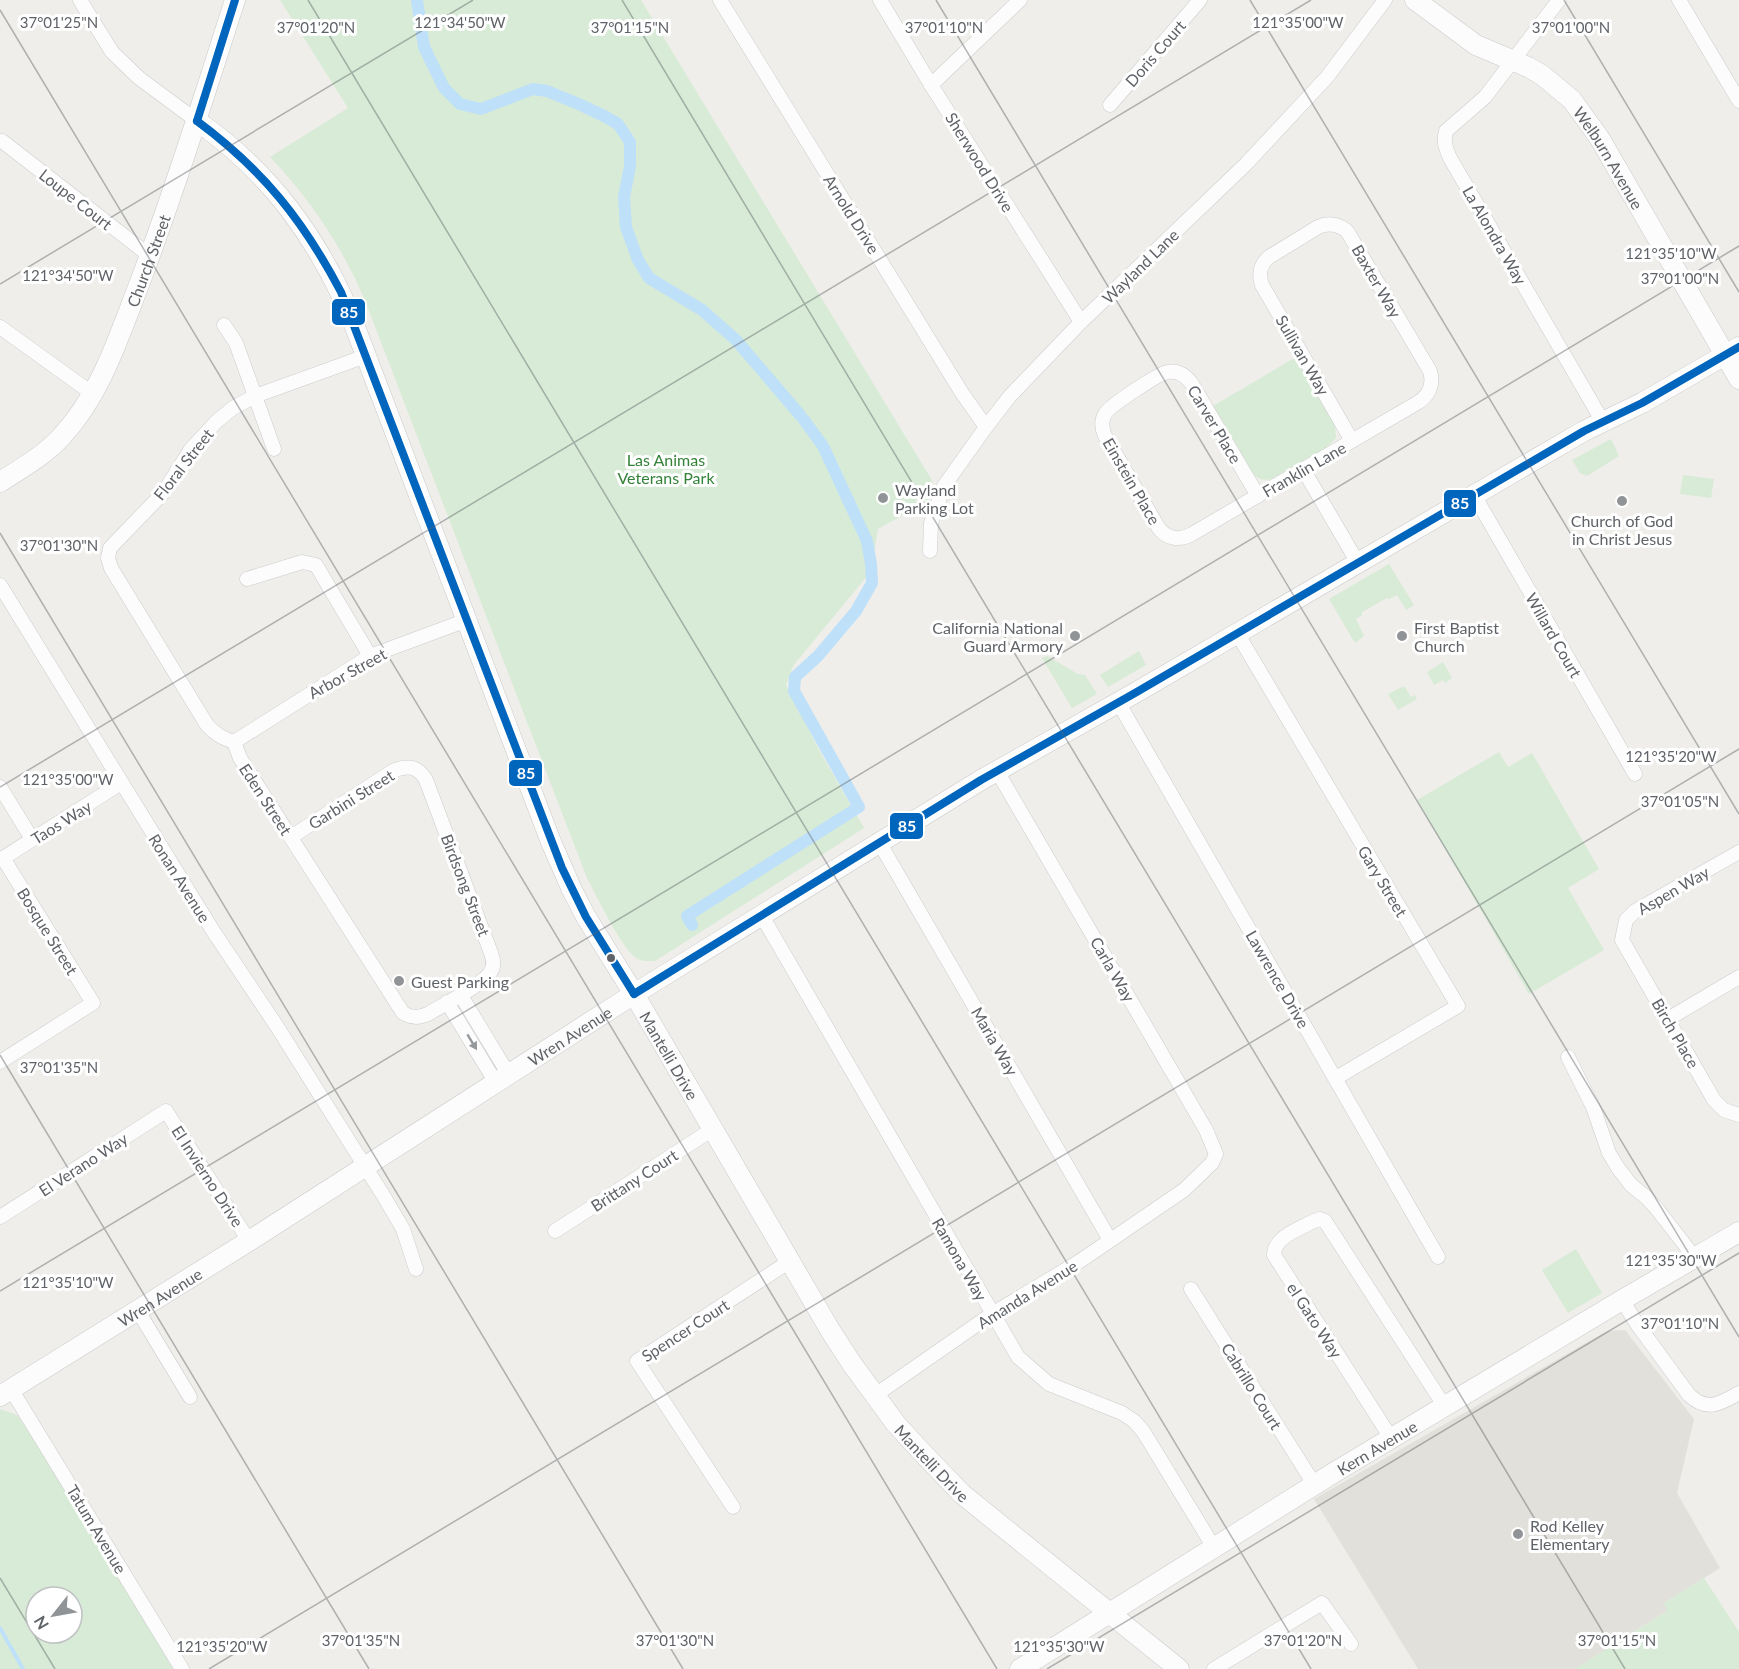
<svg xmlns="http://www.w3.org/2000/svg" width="1739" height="1669" font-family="Lato,sans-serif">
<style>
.education{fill:#e2e0da}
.green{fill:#d8ebd6;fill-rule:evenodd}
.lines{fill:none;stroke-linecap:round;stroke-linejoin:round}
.stream{stroke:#bfe0f9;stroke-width:4}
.canal{stroke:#bfe0f9;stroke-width:12}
.street-casing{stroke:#cbcccc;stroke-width:15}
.secondary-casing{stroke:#cacacb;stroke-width:21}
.street{stroke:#fdfcfc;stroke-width:14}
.secondary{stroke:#fdfcfc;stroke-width:20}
.bus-1-casing{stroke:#fff;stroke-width:12}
.bus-1{stroke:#0065bd;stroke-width:8}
.oneway{fill:#96999c}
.ticks{fill:none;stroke:#5f6368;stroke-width:1.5;stroke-opacity:0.45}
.poi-dot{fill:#919496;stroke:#fff;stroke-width:2}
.bus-dot{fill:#5f6368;stroke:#fff;stroke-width:2}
.labels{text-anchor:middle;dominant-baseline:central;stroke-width:6;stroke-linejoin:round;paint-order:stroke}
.street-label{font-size:16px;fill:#5f6368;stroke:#fff}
.park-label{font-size:16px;fill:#348238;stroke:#fff}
.poi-label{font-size:16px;fill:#5f6368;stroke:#fff;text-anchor:start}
.ticks-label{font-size:15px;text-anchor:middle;fill:#5f6368;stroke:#fff;stroke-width:6;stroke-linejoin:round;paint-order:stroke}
.line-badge{stroke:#fff;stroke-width:2}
.badge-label{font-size:16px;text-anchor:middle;font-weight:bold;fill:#fff}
</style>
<rect width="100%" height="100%" fill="#efeeea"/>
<path class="education" d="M 1625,1330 L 1694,1419 L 1677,1493 L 1720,1568 L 1664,1603 L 1668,1610 L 1575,1669 L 1418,1669 L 1314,1499 L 1607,1331 Z"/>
<g class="green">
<path d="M 280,0 L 641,0 L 933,482 C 927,490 927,494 931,503 L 927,510 L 919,506 L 878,529 L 873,559 L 867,576 L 793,666 L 786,685 L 819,750 L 864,828 L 655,961 C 648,961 642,962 636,958 C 622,949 596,895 587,878 L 364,298 C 341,245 310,199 270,157 L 348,108 Z"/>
<path d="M 1296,357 L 1335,424 L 1336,438 L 1327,447 L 1272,479 C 1263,481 1257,479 1252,472 L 1213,406 Z"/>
<path d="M 1611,439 L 1619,456 L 1587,476 L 1580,473 L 1572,460 Z"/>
<path d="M 1683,475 L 1714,479 L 1711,498 L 1680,494 Z"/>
<path d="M 1389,564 L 1414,605 L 1406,610 L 1397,595 L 1389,599 L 1387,598 L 1362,612 L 1362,615 L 1356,619 L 1364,636 L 1355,643 L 1329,599 Z"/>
<path d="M 1139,651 L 1146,665 L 1108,687 L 1100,675 Z"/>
<path d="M 1047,656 L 1078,674 L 1085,675 L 1097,694 L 1072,708 L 1042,658 Z"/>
<path d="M 1443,662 L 1452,678 L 1445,683 L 1443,680 L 1434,685 L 1427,672 Z"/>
<path d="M 1402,687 L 1405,687 L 1411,697 L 1415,695 L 1417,699 L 1398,710 L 1388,694 Z"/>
<path d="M 1499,752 L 1508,767 L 1532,753 L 1599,869 L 1568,888 L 1604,950 L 1529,994 L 1417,800 Z"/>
<path d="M 1576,1249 L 1602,1293 L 1568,1313 L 1542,1270 Z"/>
<path d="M 0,1409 L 17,1415 L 73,1496 L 173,1669 L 0,1669 ZM 36,1597 L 72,1597 L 72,1633 L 36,1633 Z"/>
<path d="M 1704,1578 L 1739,1632 L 1739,1669 L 1575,1669 L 1667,1611 L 1664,1603 Z"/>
</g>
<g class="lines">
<path class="stream" d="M 0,1628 L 23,1669"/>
<g class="canal">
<path d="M 417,0 L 424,47 L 444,88 L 460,104 L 481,109 L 533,89 L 547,91 L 581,105 L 606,117 L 618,124 L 630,142 L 630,166 L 624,197 L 626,227 L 638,260 L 649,278 L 702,310 L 736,340 L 800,415"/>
<path d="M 692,925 L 687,916 L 859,807 L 794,691 L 795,677 L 818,656 L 856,611 L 872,583 L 871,564 L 867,541 L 823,446 L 804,420"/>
</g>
<defs>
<g id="street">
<path d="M 80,0 L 112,52 L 139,78 L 197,121"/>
<path d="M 720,0 L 962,393 L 986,427"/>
<path d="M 880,0 L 931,85 L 1081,322"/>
<path d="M 1559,0 L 1485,97 L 1446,131 C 1443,141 1446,149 1450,158 L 1603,422"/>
<path d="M 1679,0 L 1739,101"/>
<path d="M 931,85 L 1020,0"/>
<path d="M 1110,105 L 1200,0"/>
<path d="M 2,141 L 150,256"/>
<path d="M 224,325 L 236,343 L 274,449"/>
<path d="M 0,327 L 93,394"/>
<path d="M 1303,469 L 1358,563"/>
<path d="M 1474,495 L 1635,774"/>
<path d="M 1258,496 L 1192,384 C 1186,376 1178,370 1168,372 C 1159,373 1109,406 1105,414 C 1101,421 1102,429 1105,436 L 1158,527 C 1166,539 1179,541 1192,534 L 1417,403 C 1429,396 1434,384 1430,371 L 1347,231 C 1338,224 1329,222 1318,227 L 1269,257 C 1260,265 1258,273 1262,285 L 1352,441"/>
<path d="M 930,551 L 931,523 L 944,486 L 986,427 L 1010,396 L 1081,322 L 1246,164 L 1327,77 L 1385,0"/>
<path d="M 247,579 L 302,562 L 316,565 L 370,656"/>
<path d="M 0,585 L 215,934 L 276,1025 L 383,1195 L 403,1229 L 416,1269"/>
<path d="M 1237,633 L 1458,1006 L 1336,1078"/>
<path d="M 1118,702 L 1438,1257"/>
<path d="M 234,742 L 370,656 L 467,620"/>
<path d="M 0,787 L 32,839"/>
<path d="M 291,837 L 393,771 C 407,765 418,766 426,780 L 491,953 C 493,959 495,965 491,971 C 486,983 441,1006 428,1014 C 418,1018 412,1018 403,1013 L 240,758 L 234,742 C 222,738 215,734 207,725 L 111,568 L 108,558 L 110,548 L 163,493 L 191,449 L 217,421 L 233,408 L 255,396 L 366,356"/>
<path d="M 879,842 L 1110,1240"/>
<path d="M 1739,852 L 1635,911 L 1626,920 L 1622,940 L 1714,1100 L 1724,1110 L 1739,1115"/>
<path d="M 0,860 L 121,783"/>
<path d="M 762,916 L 1018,1357 L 1049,1384 L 1122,1413 L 1134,1421 L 1143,1431 L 1213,1546"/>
<path d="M 460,994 L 509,1075"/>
<path d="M 447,1002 L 496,1083"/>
<path d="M 1668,1019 L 1739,977"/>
<path d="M 1568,1057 L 1593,1107 L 1609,1153 L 1618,1168 L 1631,1185 L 1647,1198 L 1657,1209 L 1695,1258"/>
<path d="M 0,1062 L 93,1003 L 3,858"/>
<path d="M 0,1217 L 166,1111 L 249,1241"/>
<path d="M 555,1231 L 713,1129"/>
<path d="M 1191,1289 L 1314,1484"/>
<path d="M 1622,1300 L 1637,1324 L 1689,1395 C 1707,1412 1720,1404 1739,1393"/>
<path d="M 138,1311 L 190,1397"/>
<path d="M 11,1389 L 182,1669"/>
<path d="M 874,1396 L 992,1314 L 1080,1261 L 1184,1190 L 1212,1163 L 1216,1154 L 1206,1130 L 997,771"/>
<path d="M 1391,1438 L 1274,1255 C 1274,1237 1299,1229 1314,1221 L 1320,1219 L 1325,1221 L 1445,1407"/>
<path d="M 733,1507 L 637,1361 L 790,1261"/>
<path d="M 1214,1669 L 1322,1603 L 1351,1644"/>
</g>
<g id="secondary">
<path id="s1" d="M 1415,0 L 1476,45 L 1528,67 L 1542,75 L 1572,100 L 1600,139 L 1739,379"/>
<path id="s2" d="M 197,121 C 270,172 318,238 352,319 L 551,842 L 572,890 L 586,917 L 634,994 L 830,1330 L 852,1364 L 896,1424 L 918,1448 L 962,1494 L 1179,1669"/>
<path id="s3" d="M 0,482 C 22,468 45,455 62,436 C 100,395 117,341 137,290 C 173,195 204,97 235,0"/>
<path id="s4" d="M 0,1396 L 249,1241 L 634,994 L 981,780 L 1135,693 L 1584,431 L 1642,403 L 1739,347"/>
<path id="s5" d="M 1020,1669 L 1335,1472 L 1622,1300 L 1739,1232"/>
</g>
</defs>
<use href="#street" class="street-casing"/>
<use href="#secondary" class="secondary-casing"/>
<use href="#street" class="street"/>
<use href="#secondary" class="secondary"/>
<defs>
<g id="bus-1">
<path d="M 197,121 C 263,170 303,220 341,292 L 562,868 L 586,917 L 634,994"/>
<path d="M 197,121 L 235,0"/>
<path d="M 634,994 L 981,780 L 1135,693 L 1584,431 L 1642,403 L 1739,347"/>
</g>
</defs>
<use href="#bus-1" class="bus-1-casing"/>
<use href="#bus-1" class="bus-1"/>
</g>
<defs><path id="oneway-solid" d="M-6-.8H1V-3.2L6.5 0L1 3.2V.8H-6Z" transform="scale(1.5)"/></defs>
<use class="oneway" href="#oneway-solid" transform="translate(472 1042) rotate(59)"/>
<path class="ticks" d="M 308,0 L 1311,1669M 622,0 L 1625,1669M 936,0 L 1739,1337M 1250,0 L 1739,814M 1564,0 L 1739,292M 0,10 L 997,1669M 0,284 L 473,0M 0,533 L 683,1669M 0,787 L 1311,0M 0,1055 L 369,1669M 0,1291 L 1739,246M 0,1578 L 55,1669M 209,1669 L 1739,749M 1047,1669 L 1739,1253"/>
<g class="poi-dot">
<circle cx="883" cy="498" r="6"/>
<circle cx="1622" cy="501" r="6"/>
<circle cx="1075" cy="636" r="6"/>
<circle cx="1402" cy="636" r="6"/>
<circle cx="399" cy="981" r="6"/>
<circle cx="1518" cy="1534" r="6"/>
</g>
<circle class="bus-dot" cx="611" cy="958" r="5"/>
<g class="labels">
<g class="street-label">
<text transform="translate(1155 53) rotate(-49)">Doris Court</text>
<text stroke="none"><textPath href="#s1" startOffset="256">Welburn Avenue</textPath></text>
<text transform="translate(980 162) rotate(58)">Sherwood Drive</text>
<text transform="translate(76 199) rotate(38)">Loupe Court</text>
<text transform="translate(852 214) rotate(58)">Arnold Drive</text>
<text transform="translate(1495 235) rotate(60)">La Alondra Way</text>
<text stroke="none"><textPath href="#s3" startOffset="274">Church Street</textPath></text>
<text transform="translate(1140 266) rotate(-44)">Wayland Lane</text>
<text transform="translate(1377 281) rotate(60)">Baxter Way</text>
<text transform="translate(1303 355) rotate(60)">Sullivan Way</text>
<text transform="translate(1215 424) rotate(59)">Carver Place</text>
<text transform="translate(183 464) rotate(-52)">Floral Street</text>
<text transform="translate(1304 469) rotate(-30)">Franklin Lane</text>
<text transform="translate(1132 481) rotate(60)">Einstein Place</text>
<text transform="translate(1554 635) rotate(60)">Willard Court</text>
<text transform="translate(347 673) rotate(-29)">Arbor Street</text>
<text transform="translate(266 799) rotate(57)">Eden Street</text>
<text transform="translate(351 799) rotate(-32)">Garbini Street</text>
<text transform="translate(61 822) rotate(-32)">Taos Way</text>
<text transform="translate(180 878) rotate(58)">Ronan Avenue</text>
<text transform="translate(1383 881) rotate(59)">Gary Street</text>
<text transform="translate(466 885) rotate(69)">Birdsong Street</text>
<text transform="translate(1673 890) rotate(-30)">Aspen Way</text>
<text transform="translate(48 931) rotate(58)">Bosque Street</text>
<text transform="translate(1113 969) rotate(60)">Carla Way</text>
<text transform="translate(1278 979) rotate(60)">Lawrence Drive</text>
<text transform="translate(1676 1033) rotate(60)">Birch Place</text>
<text stroke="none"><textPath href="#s4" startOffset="674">Wren Avenue</textPath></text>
<text transform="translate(995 1041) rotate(60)">Maria Way</text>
<text stroke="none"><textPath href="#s2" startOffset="1059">Mantelli Drive</textPath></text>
<text transform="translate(83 1164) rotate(-33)">El Verano Way</text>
<text transform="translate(208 1176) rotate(57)">El Invierno Drive</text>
<text transform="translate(634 1180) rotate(-33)">Brittany Court</text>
<text transform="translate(960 1259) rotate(60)">Ramona Way</text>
<text transform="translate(1027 1294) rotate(-32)">Amanda Avenue</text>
<text stroke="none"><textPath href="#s4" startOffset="188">Wren Avenue</textPath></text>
<text transform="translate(1315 1320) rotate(57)">el Gato Way</text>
<text transform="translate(685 1330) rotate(-33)">Spencer Court</text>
<text transform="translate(1252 1386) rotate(58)">Cabrillo Court</text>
<text stroke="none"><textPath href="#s5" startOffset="420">Kern Avenue</textPath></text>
<text stroke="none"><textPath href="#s2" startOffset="1545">Mantelli Drive</textPath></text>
<text transform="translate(97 1529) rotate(59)">Tatum Avenue</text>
</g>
<g class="park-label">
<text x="666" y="459">Las Animas<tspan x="666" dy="18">Veterans Park</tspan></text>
</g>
<g class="poi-label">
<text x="895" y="489">Wayland<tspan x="895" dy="18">Parking Lot</tspan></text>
<text x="1622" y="520" text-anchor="middle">Church of God<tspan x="1622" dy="18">in Christ Jesus</tspan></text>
<text x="1063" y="627" text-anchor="end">California National<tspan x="1063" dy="18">Guard Armory</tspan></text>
<text x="1414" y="627">First Baptist<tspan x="1414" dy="18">Church</tspan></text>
<text x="411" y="981">Guest Parking</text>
<text x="1530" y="1525">Rod Kelley<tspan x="1530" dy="18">Elementary</tspan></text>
</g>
</g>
<g class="ticks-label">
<text x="460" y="28">121°34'50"W</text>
<text x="1298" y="28">121°35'00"W</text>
<text x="59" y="28">37°01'25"N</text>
<text x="316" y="33">37°01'20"N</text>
<text x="630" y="33">37°01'15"N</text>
<text x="944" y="33">37°01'10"N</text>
<text x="1571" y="33">37°01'00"N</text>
<text x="1671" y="259">121°35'10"W</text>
<text x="68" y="281">121°34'50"W</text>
<text x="1680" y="284">37°01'00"N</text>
<text x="59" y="551">37°01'30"N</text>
<text x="1671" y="762">121°35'20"W</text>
<text x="68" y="785">121°35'00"W</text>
<text x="1680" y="807">37°01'05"N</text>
<text x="59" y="1073">37°01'35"N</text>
<text x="1671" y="1266">121°35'30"W</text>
<text x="68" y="1288">121°35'10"W</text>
<text x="1680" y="1329">37°01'10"N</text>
<text x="361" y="1646">37°01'35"N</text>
<text x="675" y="1646">37°01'30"N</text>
<text x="1303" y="1646">37°01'20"N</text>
<text x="1617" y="1646">37°01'15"N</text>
<text x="222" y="1652">121°35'20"W</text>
<text x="1059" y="1652">121°35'30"W</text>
</g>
<g class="line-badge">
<rect x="331" y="298" width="35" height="28" rx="6" fill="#0065bd"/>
<rect x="1443" y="489" width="34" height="29" rx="6" fill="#0065bd"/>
<rect x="508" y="759" width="35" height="28" rx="6" fill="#0065bd"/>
<rect x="889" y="812" width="35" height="28" rx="6" fill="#0065bd"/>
</g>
<g class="badge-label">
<text x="349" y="318">85</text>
<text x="1460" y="509">85</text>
<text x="526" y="779">85</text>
<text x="907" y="832">85</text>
</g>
<g transform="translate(54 1615) rotate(239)"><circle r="28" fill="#ffffff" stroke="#bfc1c3" stroke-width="1.5"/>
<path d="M0-4.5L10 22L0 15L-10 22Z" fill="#919496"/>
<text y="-9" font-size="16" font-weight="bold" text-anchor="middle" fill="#5f6368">N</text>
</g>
</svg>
